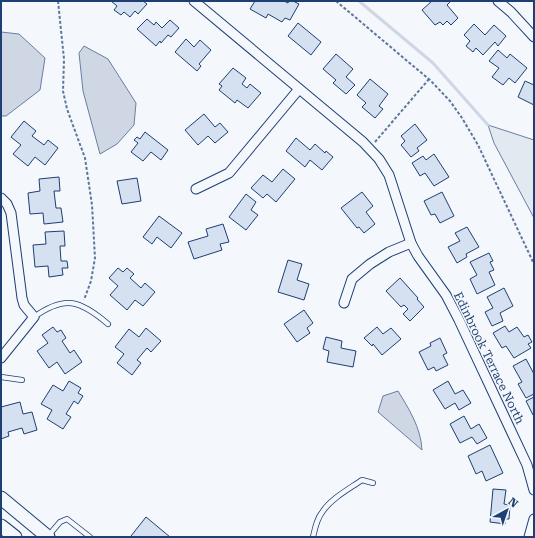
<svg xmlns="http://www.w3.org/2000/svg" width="535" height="538" font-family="'Roboto Serif',serif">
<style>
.green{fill:#e3e9f0;stroke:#687fa3}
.water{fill:#cfd7e4;stroke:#687fa3}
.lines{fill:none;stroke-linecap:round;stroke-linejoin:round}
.stream{stroke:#cfd7e4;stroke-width:3}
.building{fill:#d5e0f0;stroke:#1d3f73}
.service-casing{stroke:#1d3f73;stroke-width:6}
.minor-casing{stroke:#1d3f73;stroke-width:11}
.secondary-casing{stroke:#1d3f73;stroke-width:15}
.path{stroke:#5e769c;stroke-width:2;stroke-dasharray:3 2;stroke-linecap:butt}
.service{stroke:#f4f7fb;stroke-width:4.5}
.minor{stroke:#f4f7fb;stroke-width:9}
.secondary{stroke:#f4f7fb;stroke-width:13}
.labels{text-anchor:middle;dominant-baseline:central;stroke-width:3;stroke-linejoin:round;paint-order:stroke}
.street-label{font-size:12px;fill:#1d3f73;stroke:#f4f7fb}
</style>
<rect width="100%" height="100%" fill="#f4f7fb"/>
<path class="green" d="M 488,125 L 534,140 L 534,218 L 494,143 Z"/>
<g class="water">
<path d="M 1,32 L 19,34 L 45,58 L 40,90 L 6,116 L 1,116 Z"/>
<path d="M 84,46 L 108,59 L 136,103 L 134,125 L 117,144 L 100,154 L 83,91 L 79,53 Z"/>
<path d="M 398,391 C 409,409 421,428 422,450 L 378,412 L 383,396 Z"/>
</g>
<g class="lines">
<path class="stream" d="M 359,1 L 433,63 L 488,125"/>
</g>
<g class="building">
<path d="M 111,1 L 143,1 L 147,4 L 138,14 L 135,11 L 130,17 L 124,12 L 121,15 L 114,10 L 117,6 Z"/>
<path d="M 255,1 L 284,1 L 288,3 L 289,1 L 293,1 L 299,4 L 290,20 L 285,18 L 282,22 L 268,14 L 266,18 L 250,9 Z"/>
<path d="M 432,1 L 451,1 L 447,5 L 458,18 L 451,25 L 447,21 L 443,25 L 440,22 L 435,25 L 422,10 Z"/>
<path d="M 147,19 L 154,25 L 156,22 L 162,28 L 170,20 L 179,28 L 171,37 L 168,35 L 161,43 L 160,41 L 156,46 L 137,29 Z"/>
<path d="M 298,23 L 321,42 L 311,55 L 288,36 Z"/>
<path d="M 474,24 L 485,35 L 494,25 L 506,36 L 498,46 L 495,42 L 483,55 L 476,48 L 473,52 L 466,46 L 470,41 L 464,35 Z"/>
<path d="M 186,39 L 194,47 L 200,40 L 211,50 L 199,64 L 201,66 L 197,71 L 175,52 Z"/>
<path d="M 498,50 L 507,58 L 510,54 L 527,68 L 515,83 L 509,78 L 503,85 L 492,77 L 499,68 L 489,61 Z"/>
<path d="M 336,54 L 353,69 L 346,77 L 355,85 L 346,94 L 333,83 L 336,80 L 323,69 Z"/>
<path d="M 233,68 L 246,78 L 242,84 L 247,88 L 250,84 L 261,93 L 248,108 L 237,100 L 235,103 L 219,90 L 222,86 L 219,84 Z"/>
<path d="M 370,79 L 388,94 L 379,106 L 383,109 L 375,118 L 362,107 L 366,103 L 357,95 Z"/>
<path d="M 525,81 L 534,85 L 534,105 L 518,97 Z"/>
<path d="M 204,114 L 215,127 L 220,123 L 228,132 L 215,143 L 208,136 L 198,145 L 185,130 Z"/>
<path d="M 24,121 L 36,131 L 32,136 L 44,145 L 48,140 L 58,148 L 45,165 L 35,157 L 28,166 L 13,154 L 21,145 L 11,137 Z"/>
<path d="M 415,124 L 427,140 L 417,148 L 419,151 L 411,157 L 401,145 L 405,141 L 401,136 Z"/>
<path d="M 145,132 L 168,150 L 161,160 L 151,152 L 143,161 L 131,152 L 138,143 L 134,140 L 137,137 L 140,139 Z"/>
<path d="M 296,138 L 310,150 L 315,144 L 325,153 L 326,151 L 333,157 L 322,170 L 310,160 L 305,167 L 286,151 Z"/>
<path d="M 434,154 L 449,177 L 434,186 L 425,173 L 420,176 L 412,163 L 423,156 L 426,160 Z"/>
<path d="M 283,169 L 295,179 L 276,202 L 267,194 L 263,198 L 251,188 L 263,175 L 272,182 Z"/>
<path d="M 59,177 L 60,191 L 54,191 L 56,208 L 61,208 L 63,222 L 44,224 L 43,213 L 30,214 L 28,193 L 40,191 L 39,179 Z"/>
<path d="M 137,178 L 141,201 L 122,204 L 117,181 Z"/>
<path d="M 362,192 L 373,206 L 366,212 L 375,224 L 364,233 L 359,227 L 357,228 L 341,208 Z"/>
<path d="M 442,192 L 454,216 L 440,223 L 435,214 L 431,215 L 424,201 Z"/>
<path d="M 246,194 L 256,202 L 251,210 L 258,215 L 246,230 L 229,217 Z"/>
<path d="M 159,216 L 182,233 L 171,248 L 157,237 L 152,244 L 143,237 Z"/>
<path d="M 223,224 L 229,242 L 220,244 L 222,250 L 194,259 L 188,242 L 208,236 L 206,229 Z"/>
<path d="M 467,227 L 479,247 L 466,254 L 467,257 L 457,263 L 448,247 L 460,241 L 455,233 Z"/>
<path d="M 64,231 L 65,246 L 60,246 L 61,261 L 67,261 L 68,268 L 62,268 L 63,275 L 49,277 L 48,266 L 35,267 L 33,245 L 46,244 L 45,232 Z"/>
<path d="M 489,253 L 493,261 L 490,262 L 494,270 L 489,272 L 495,285 L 477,294 L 470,279 L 477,275 L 470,262 Z"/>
<path d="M 288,260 L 302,264 L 297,280 L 309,284 L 304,300 L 278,292 Z"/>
<path d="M 118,268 L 123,272 L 127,268 L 134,274 L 130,278 L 141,288 L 145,283 L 155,292 L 143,306 L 135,300 L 127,310 L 110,295 L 118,286 L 109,278 Z"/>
<path d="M 400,278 L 418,298 L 417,299 L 424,307 L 410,321 L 403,314 L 408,309 L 404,305 L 401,307 L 386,291 Z"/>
<path d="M 504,288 L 513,306 L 500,313 L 503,321 L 492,326 L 485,312 L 493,308 L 487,297 Z"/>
<path d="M 304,310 L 313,323 L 307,328 L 310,333 L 297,342 L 284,324 Z"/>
<path d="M 505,326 L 509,332 L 517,327 L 524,337 L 528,335 L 532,342 L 528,344 L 531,348 L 514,358 L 506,346 L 502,348 L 493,333 Z"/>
<path d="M 53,327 L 57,332 L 61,330 L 66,338 L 62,341 L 70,353 L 74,350 L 82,362 L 65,374 L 57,362 L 49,368 L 37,351 L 48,343 L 42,335 Z"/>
<path d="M 377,327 L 383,334 L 391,328 L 401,339 L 382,355 L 373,344 L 372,346 L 364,338 Z"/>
<path d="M 146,328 L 161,341 L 151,352 L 147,348 L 137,360 L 141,363 L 132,375 L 117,363 L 124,354 L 115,347 L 129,329 L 139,337 Z"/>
<path d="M 326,337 L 342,341 L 341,348 L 356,351 L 353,367 L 327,362 L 329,351 L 323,349 Z"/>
<path d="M 440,338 L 447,353 L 443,355 L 448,365 L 436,371 L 434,367 L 428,370 L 419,352 L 431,346 L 430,343 Z"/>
<path d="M 526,359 L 534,374 L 534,394 L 526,398 L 518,384 L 522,382 L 513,366 Z"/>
<path d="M 69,381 L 81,388 L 78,393 L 83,396 L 78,404 L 74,401 L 66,414 L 71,417 L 63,429 L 47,419 L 52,410 L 41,404 L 53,385 L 63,391 Z"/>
<path d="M 448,381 L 455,394 L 463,390 L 471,403 L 459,410 L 455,403 L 445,409 L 433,390 Z"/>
<path d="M 534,397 L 534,415 L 533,415 L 526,401 Z"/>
<path d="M 20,402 L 23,414 L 32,412 L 37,430 L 24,434 L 22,428 L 8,432 L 9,436 L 1,439 L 1,407 Z"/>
<path d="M 464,416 L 471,429 L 479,424 L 487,438 L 477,444 L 472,437 L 460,443 L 450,424 Z"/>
<path d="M 490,445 L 503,473 L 486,481 L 482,471 L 476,474 L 468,456 Z"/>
<path d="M 493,489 L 506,490 L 504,504 L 510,505 L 509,519 L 505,519 L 505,524 L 490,522 Z"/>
<path d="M 146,517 L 170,537 L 132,537 L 131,536 Z"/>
</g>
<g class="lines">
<defs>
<g id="service">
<path d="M 34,317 C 65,295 80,300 108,324"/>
<path d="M 1,377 L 22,380"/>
<path d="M 49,535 L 60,522 L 67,519 L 90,537"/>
<path d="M 313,537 C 315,528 317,518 323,511 C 332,498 349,489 362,480 L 373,483"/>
</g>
<g id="minor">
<path d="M 194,1 L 363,142 L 379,159 L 389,175 L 411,243 L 418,256 L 446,295 L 459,320 L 527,465 L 534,490"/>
<path d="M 498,1 L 511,12 L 534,37"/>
<path d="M 196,189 L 229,173 L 299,89"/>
<path d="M 1,198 L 7,204 L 11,213 L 22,298 L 24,305 L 34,317 L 1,358"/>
<path d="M 344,303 L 352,279 L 370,264 L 389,252 L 411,243"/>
<path d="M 529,537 L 534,519"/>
</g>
<g id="secondary">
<path d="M 1,498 L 48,537"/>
<path d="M 1,526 L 15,537"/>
</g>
</defs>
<use href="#service" class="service-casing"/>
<use href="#minor" class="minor-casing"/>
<use href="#secondary" class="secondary-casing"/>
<g class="path">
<path d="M 58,1 L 64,59 L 63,91 L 67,109 L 85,158 L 92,205 L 95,258 L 91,281 L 84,300"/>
<path d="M 336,1 L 412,65 L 430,80 L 450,101 L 462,118 L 478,145 L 534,264"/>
<path d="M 375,142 L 429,79"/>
</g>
<use href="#service" class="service"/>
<use href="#minor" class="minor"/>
<use href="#secondary" class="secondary"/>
</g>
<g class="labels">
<g class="street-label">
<text transform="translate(489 358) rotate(64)">Edinbrook Terrace North</text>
</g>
</g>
<rect width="535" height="538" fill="none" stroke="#1d3f73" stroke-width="4"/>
<g transform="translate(507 510) rotate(40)" stroke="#f4f7fb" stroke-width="3" paint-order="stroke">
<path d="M0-3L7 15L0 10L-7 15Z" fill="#1d3f73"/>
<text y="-6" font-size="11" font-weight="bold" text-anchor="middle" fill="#1d3f73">N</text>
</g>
</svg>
